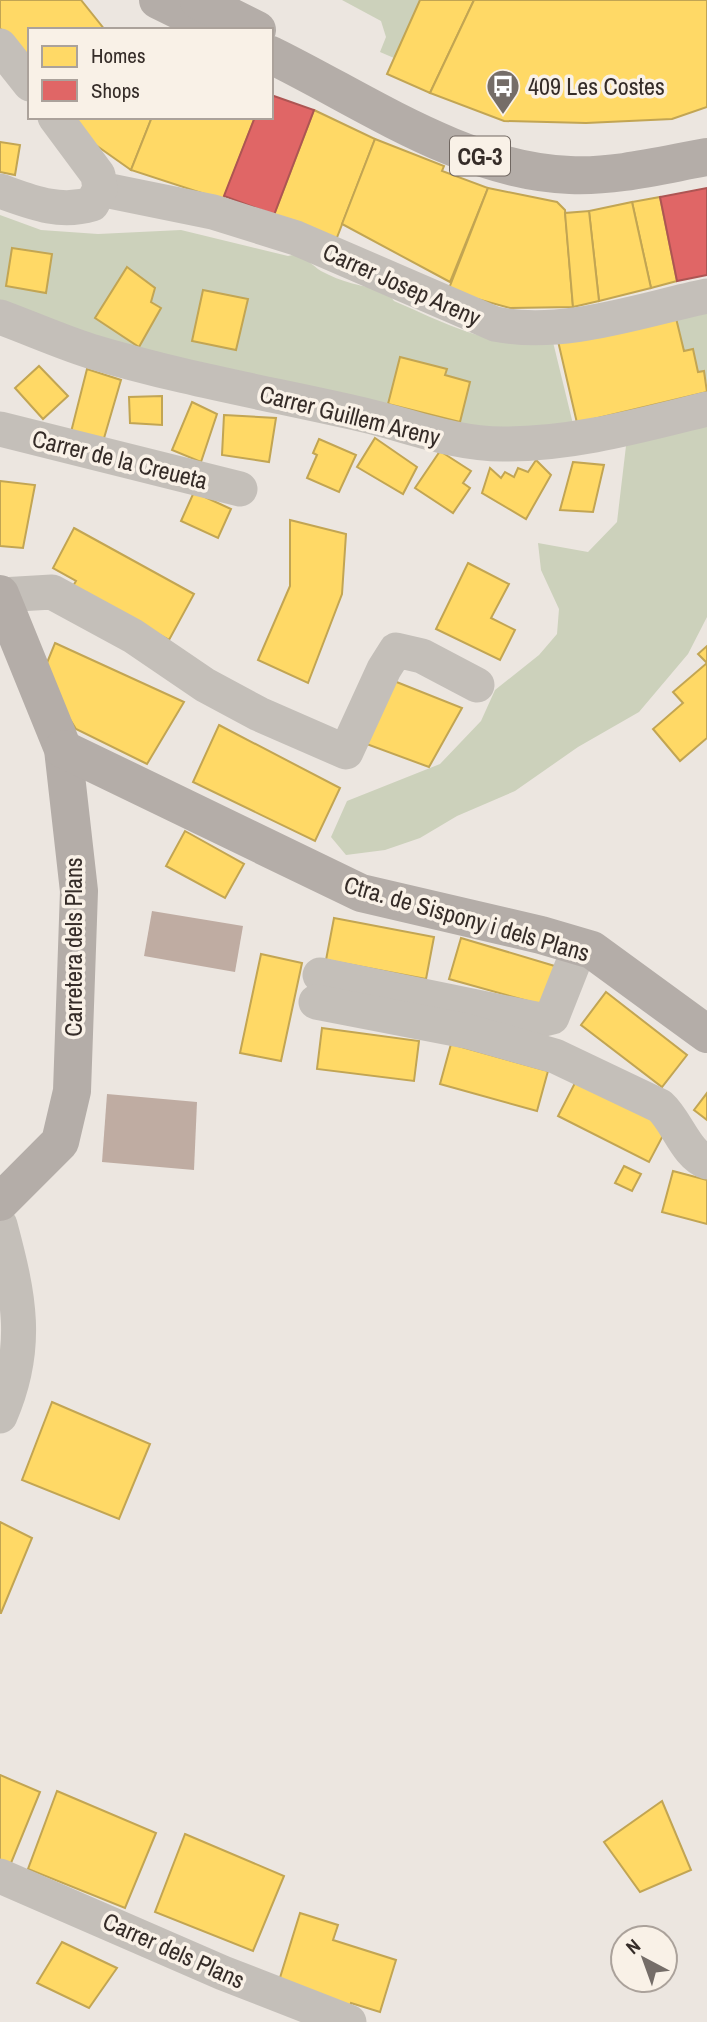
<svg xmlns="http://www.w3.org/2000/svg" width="707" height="2022" font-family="'Archivo Narrow',sans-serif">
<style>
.green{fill:#ccd1bb}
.homes{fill:#ffd966;stroke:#c2a553;stroke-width:2}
.shops{fill:#e06666;stroke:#ad5553;stroke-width:2}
.building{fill:#bfaca2}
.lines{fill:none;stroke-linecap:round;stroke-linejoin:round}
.minor{stroke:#c4bfb9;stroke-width:35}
.major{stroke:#b4ada8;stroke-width:38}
.labels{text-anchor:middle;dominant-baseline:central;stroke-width:7;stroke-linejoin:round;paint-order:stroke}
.shield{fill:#f9f1e7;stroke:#706761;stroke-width:2}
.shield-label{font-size:23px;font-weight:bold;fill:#352c28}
.poi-label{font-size:24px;fill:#352c28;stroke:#f9f1e7;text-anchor:start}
.street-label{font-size:24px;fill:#352c28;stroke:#f9f1e7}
</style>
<rect width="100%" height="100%" fill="#ece6e0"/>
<g class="green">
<path d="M 342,0 L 420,0 L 394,58 L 380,52 L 386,37 L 381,21 Z"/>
<path d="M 0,215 L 41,230 L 98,234 L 181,230 L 288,256 C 302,251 310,264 321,271 C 341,282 363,287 386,290 L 394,301 C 443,322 498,352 553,342 L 573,424 L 509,432 L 456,423 L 470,382 L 445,375 L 447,370 L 388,404 L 157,356 L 0,306 Z"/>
<path d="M 707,307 L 707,385 L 704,371 L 698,372 L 693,349 L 684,351 L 675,314 Z"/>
<path d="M 707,419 L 707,617 L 688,654 L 639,712 L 578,747 L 515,791 L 457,816 L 420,838 L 385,850 L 346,855 L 331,837 L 347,801 L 440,764 L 481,721 L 495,690 L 539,655 L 557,634 L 559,609 L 541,570 L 538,543 L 588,552 L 617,522 L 626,446 Z"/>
</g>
<g class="homes">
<path d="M 0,0 L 81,0 L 105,30 L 30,30 L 30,67 L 0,28 Z"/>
<path d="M 420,0 L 474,0 L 430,93 L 387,74 Z"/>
<path d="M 474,0 L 707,0 L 707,107 L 672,119 L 586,123 L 504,121 L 430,93 Z"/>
<path d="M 314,110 L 375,139 L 336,240 L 274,215 Z"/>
<path d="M 68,117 L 152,117 L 131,170 L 90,141 Z"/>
<path d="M 152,117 L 255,117 L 223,200 L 131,170 Z"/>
<path d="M 375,139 L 444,166 L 442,171 L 488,188 L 450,282 L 342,224 Z"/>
<path d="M 0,142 L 20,145 L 15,175 L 0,172 Z"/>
<path d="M 488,188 L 557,202 L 565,210 L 573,307 L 510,308 L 448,291 Z"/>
<path d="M 660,197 L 677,281 L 651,288 L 632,202 Z"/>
<path d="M 632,202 L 651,288 L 599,301 L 589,211 Z"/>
<path d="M 589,211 L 599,301 L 573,307 L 565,213 Z"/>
<path d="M 12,248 L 52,254 L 46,293 L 6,286 Z"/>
<path d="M 127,267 L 155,288 L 151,302 L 161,308 L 139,347 L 95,318 Z"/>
<path d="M 203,290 L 248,299 L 236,350 L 192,341 Z"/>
<path d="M 675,314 L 684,351 L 693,349 L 698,372 L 704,371 L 707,392 L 577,423 L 558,341 Z"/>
<path d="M 400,357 L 447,369 L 445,375 L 470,382 L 460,422 L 388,404 Z"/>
<path d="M 39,366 L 68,396 L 43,419 L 15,388 Z"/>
<path d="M 87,369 L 121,380 L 102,445 L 70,436 Z"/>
<path d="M 162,396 L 162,425 L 130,423 L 129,397 Z"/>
<path d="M 192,402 L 217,414 L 201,462 L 172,450 Z"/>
<path d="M 224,415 L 276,418 L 269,462 L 222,455 Z"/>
<path d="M 375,438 L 417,467 L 403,494 L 357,467 Z"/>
<path d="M 319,439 L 356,455 L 339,492 L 307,478 L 317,455 L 313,453 Z"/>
<path d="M 440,451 L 471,471 L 463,483 L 470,488 L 453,513 L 415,488 Z"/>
<path d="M 536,460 L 551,475 L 526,519 L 482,493 L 490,468 L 501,478 L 505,472 L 514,477 L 518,468 L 528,472 Z"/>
<path d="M 573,462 L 604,465 L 593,512 L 560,510 Z"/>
<path d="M 0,481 L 35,485 L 23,548 L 0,546 Z"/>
<path d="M 194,492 L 231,509 L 218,538 L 181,521 Z"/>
<path d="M 290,520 L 346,534 L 342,594 L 308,683 L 258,660 L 290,586 Z"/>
<path d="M 74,528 L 194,594 L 169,640 L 72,588 L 76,581 L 53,568 Z"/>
<path d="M 468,563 L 509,584 L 491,618 L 515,630 L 500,660 L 436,629 Z"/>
<path d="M 55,643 L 184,702 L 147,764 L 76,729 L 42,675 Z"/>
<path d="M 707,646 L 707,738 L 680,761 L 653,729 L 683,703 L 673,692 L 707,663 L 698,654 Z"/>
<path d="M 389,679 L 462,708 L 429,767 L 361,742 Z"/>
<path d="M 219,725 L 340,788 L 315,841 L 193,782 Z"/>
<path d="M 185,831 L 244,864 L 225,898 L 166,866 Z"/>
<path d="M 334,918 L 434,937 L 426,979 L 326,960 Z"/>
<path d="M 461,938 L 558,967 L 546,1006 L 449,979 Z"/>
<path d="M 261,954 L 302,963 L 281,1061 L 240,1053 Z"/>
<path d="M 606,992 L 687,1055 L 662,1087 L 581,1025 Z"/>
<path d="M 322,1028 L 419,1041 L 414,1081 L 317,1069 Z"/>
<path d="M 451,1044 L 548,1071 L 537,1111 L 440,1084 Z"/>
<path d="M 577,1079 L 668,1126 L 649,1162 L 558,1116 Z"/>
<path d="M 707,1093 L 707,1120 L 694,1110 Z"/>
<path d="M 624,1166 L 641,1174 L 632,1191 L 615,1183 Z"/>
<path d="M 673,1171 L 707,1180 L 707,1224 L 662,1212 Z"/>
<path d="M 52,1402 L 150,1444 L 119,1519 L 22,1480 Z"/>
<path d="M 0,1522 L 32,1538 L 1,1613 L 0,1613 Z"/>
<path d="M 0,1775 L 40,1792 L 9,1868 L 0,1864 Z"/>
<path d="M 57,1791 L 156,1833 L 125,1908 L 28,1869 Z"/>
<path d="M 662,1801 L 691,1870 L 640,1892 L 604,1842 Z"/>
<path d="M 185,1834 L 284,1876 L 253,1951 L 155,1912 Z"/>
<path d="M 300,1913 L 338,1925 L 333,1940 L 396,1960 L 380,2012 L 351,2003 L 349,2009 L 279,1981 Z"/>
<path d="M 62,1942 L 117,1968 L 89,2008 L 37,1983 Z"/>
</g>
<g class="shops">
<path d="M 271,95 L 314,110 L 274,215 L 224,196 L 255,117 L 271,117 Z"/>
<path d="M 707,188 L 707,275 L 677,281 L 660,197 Z"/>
</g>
<g class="building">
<path d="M 152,911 L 243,926 L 235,972 L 144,956 Z"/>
<path d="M 107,1094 L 197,1102 L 194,1170 L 102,1162 Z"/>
</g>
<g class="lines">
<g class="minor">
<path d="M 0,46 L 30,84"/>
<path d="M 100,189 L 213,212 L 296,238 L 495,324 C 564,338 640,310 707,296"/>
<path d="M 0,191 C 31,202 59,214 92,204 L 100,189 L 98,175 L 55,117"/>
<path d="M 0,317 C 30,328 59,341 90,351 C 179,378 272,394 364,415 C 411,426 454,444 503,444 C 571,445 642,425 707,409"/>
<path d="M 0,429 L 240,489"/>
<path d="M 0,595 L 52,592 L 133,636 L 205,685 L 259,714 L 346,752 L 384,669 L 396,650 L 422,656 L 477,685"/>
<path d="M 320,975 L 540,1020 L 552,1017 L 580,946"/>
<path d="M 316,1002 L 466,1031 L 555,1056 L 660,1106 C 677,1121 686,1155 707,1162"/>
<path d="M 0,1225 C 19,1296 30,1347 0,1416"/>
<path d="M 0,1876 L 223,1973 L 349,2022"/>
</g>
<g class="major">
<path d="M 158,0 L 219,30"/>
<path d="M 199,1 L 257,30"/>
<path d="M 271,55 C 365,101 463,171 570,175 C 616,177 662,165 707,157"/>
<path d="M 0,594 L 63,749 L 79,891 L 72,1091 L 60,1142 L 0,1202"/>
<path d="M 63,749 L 361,893 L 541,935 L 592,950 L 707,1034"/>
</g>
</g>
<defs>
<symbol id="bus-pin" viewBox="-11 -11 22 30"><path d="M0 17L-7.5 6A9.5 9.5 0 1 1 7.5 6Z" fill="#756d68" stroke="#f9f1e7"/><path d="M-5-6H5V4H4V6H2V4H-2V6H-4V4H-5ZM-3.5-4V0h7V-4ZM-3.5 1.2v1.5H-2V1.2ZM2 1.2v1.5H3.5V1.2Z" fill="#fff"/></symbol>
</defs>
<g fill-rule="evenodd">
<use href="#bus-pin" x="484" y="67" width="38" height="52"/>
</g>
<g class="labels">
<rect class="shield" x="450" y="136.5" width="60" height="39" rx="5"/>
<g class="shield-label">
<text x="480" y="156">CG-3</text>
</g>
<g class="poi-label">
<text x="528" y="86">409 Les Costes</text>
</g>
<g class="street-label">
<text transform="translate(402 284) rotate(24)">Carrer Josep Areny</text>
<text transform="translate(350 415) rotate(14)">Carrer Guillem Areny</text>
<text transform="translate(120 459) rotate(14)">Carrer de la Creueta</text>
<text transform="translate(467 918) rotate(16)">Ctra. de Sispony i dels Plans</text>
<text transform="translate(73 947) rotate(-90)">Carretera dels Plans</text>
<text transform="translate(174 1950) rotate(24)">Carrer dels Plans</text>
</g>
</g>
<rect x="28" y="28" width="245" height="91" fill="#f9f1e7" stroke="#aba29b" stroke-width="2"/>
<rect x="42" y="46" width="35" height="21" fill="#ffd966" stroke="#aba29b" stroke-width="2"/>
<text x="91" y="63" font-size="21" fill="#352c28">Homes</text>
<rect x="42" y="80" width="35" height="21" fill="#e06666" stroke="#aba29b" stroke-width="2"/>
<text x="91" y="98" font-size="21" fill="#352c28">Shops</text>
<g transform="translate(644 1959) rotate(319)"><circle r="33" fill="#f9f1e7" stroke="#aba29b" stroke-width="2"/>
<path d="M0-5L12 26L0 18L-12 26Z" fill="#756d68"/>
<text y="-10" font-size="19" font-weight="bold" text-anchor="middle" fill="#352c28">N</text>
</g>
</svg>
